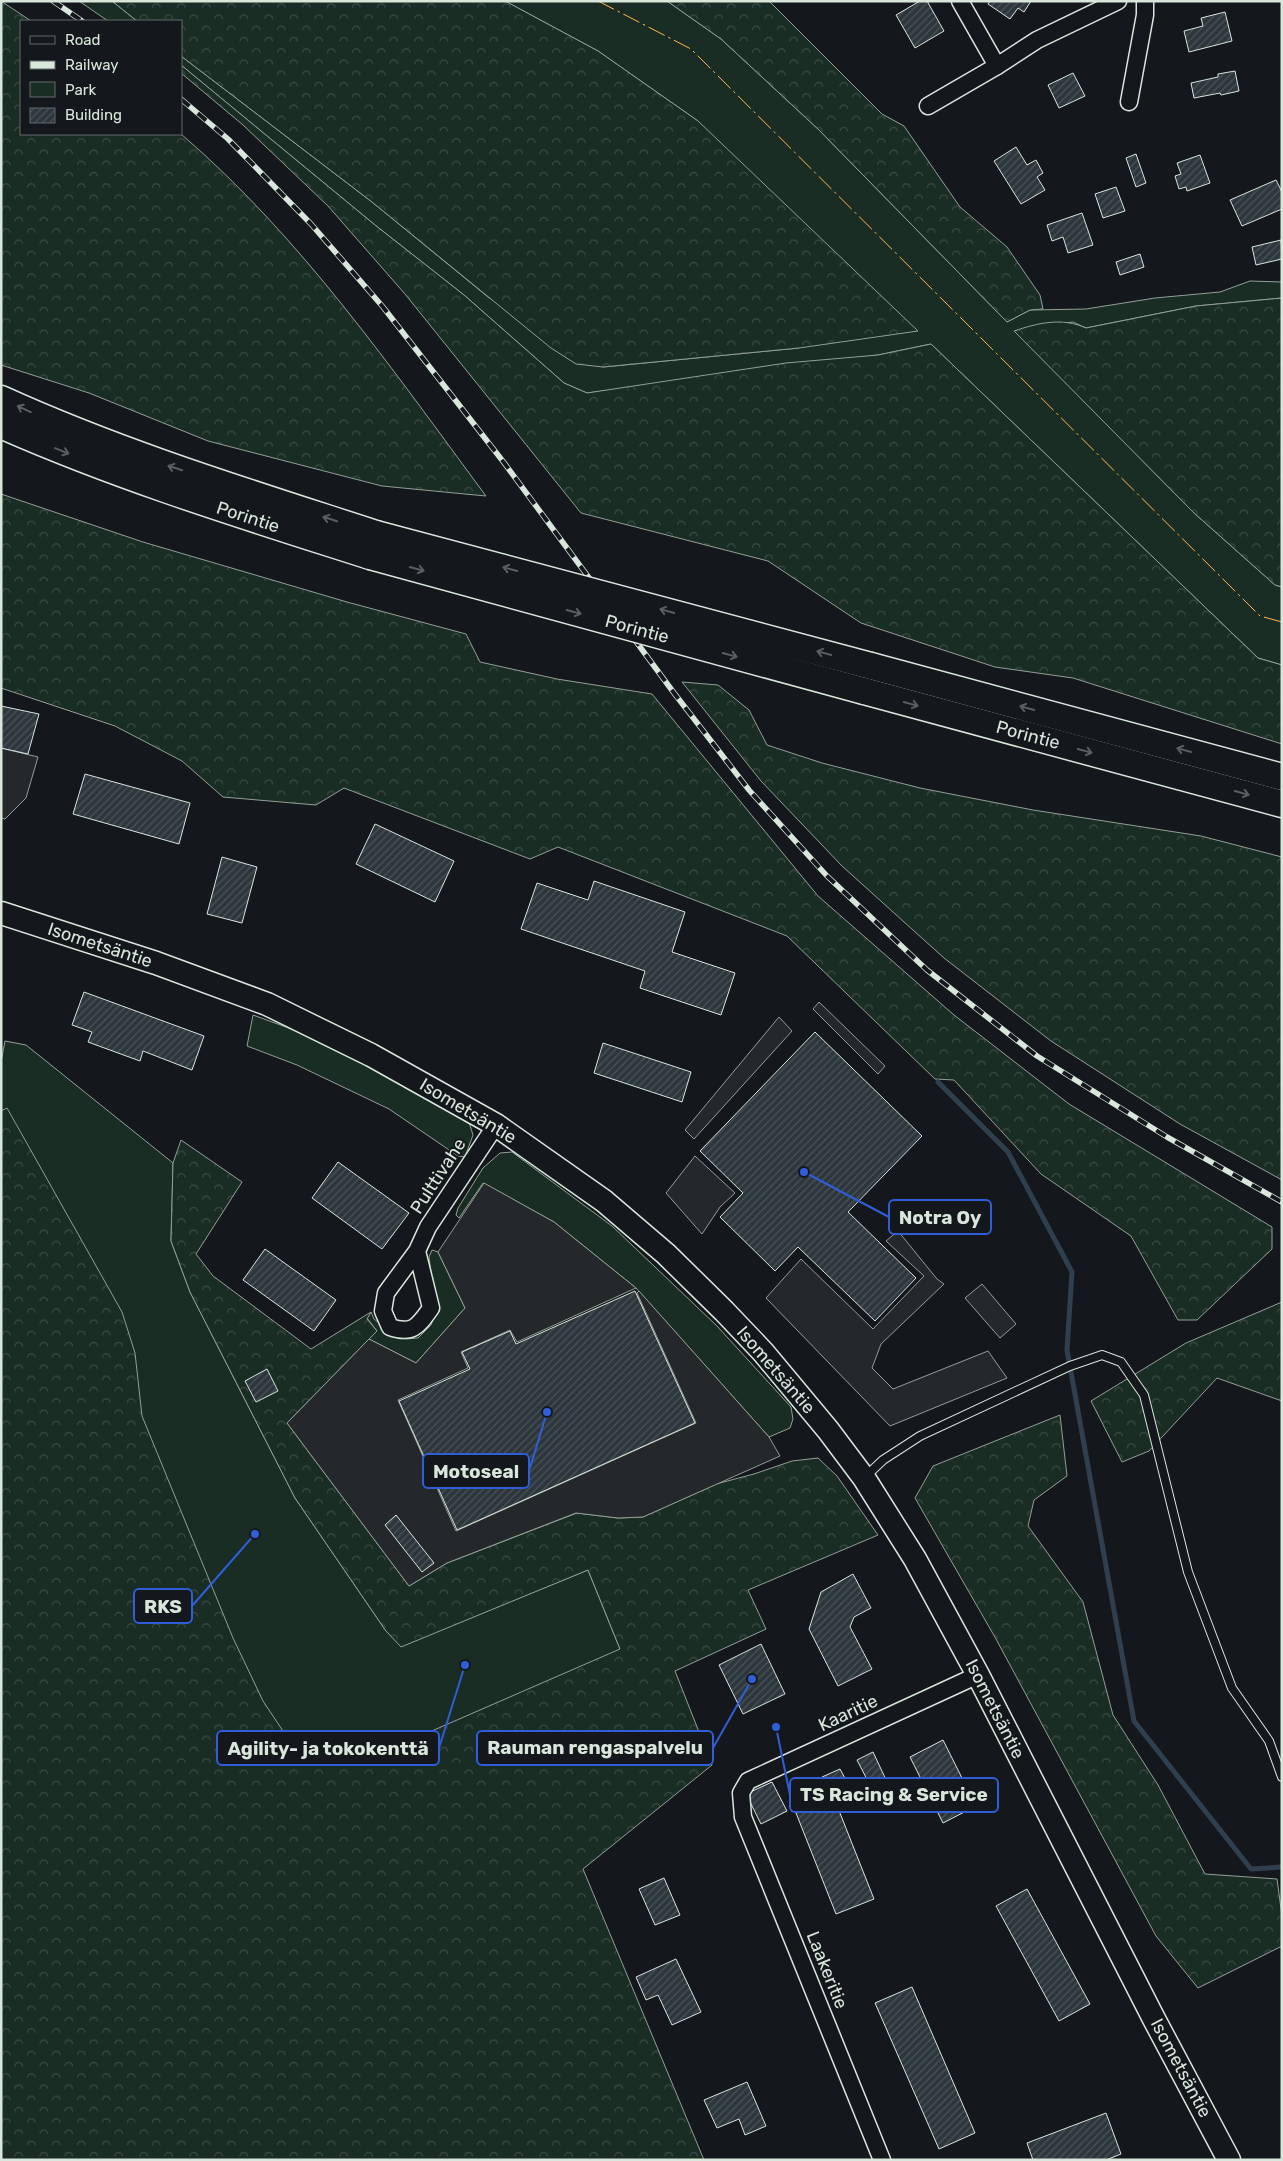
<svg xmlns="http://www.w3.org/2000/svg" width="1283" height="2161" font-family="Rubik,sans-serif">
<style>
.green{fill:#1a2d24;stroke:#939e99}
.forest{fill:url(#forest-crowns);stroke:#939e99}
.parking{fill:#24282b;stroke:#939e99}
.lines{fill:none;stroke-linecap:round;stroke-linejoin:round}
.stream{stroke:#2f3f4d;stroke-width:5}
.building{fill:url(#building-hatch);stroke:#d8e6dc}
.service-casing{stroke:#d8e6dc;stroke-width:10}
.minor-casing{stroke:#d8e6dc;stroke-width:19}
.secondary-casing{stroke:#d8e6dc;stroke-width:25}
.trunk-casing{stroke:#d8e6dc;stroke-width:29}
.service{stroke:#14181c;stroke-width:8}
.minor{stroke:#14181c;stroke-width:16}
.secondary{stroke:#14181c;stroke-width:22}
.trunk{stroke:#14181c;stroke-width:26}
.rail-casing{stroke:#d8e6dc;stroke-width:5.5}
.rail{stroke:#14181c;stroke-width:4;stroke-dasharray:11;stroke-linecap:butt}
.trunk-bridge-casing{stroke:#d8e6dc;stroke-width:29;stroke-linecap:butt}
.trunk-bridge{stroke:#14181c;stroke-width:26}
.power{stroke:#ffb74d;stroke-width:1;stroke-dasharray:18 4 2.5 4;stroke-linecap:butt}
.oneway{stroke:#59605f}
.labels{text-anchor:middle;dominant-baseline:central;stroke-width:4;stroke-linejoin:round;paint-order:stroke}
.street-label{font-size:18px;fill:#d8e6dc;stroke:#14181c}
.leader{fill:none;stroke:#305dd8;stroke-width:2}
.callout-dot{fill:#305dd8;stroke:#14181c;stroke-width:2}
.callout{fill:#14181c;stroke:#305dd8;stroke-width:2}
.callout-label{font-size:19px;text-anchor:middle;font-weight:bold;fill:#d8e6dc}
</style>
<defs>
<pattern id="forest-crowns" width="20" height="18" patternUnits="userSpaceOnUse" patternTransform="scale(1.25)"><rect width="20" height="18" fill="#1a2d24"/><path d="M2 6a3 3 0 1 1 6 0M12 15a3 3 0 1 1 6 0" fill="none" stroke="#3b4b43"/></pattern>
<pattern id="building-hatch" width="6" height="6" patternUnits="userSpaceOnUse" patternTransform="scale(1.25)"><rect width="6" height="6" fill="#2c363c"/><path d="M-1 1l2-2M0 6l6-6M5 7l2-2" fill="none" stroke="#4a5358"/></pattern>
</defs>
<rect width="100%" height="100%" fill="#14181c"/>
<g class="green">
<path d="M 79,1 L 112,1 L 137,21 L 108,21 Z"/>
<path d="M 505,1 L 667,1 L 721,39 L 819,130 L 1007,322 L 1030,310 L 1086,309 L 1155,298 L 1220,292 L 1250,281 L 1282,282 L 1282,298 L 1196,306 L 1086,328 L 1073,322 L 1015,331 L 1193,512 L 1275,585 L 1282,587 L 1282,665 L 1258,658 L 931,344 L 878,355 L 587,393 L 564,383 L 464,295 L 375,225 L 181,65 L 181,56 L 372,202 L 488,297 L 603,367 L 799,348 L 698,121 L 598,51 Z"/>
<path d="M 253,1015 L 305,1034 L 371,1066 L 469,1122 L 473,1135 L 465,1157 L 458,1156 L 389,1109 L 297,1065 L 247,1046 Z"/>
<path d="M 5,1041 L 26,1045 L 173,1163 L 171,1241 L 190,1292 L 295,1498 L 386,1631 L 401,1646 L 588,1570 L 620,1649 L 567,1838 L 1,1744 L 1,1062 Z"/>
<path d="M 512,1152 L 612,1226 L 717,1326 L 791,1407 L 793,1419 L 790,1428 L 769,1437 L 636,1288 L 554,1222 L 483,1183 L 459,1218 L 456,1215 L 458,1208 L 483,1168 L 500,1153 Z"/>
<path d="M 432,1250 L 438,1252 L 465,1308 L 416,1363 L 369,1339 L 377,1331 L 367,1318 L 371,1312 L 374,1319 L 392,1333 L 406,1339 L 418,1338 L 431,1325 L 436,1311 L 429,1257 Z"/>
</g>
<g class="forest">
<path d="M 1,1 L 31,21 L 21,21 L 21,134 L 181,134 C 301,237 392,369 486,496 L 382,486 L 208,441 L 89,393 L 1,365 Z"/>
<path d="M 112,1 L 505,1 L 598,51 L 698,121 L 918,331 L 799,348 L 603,367 L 576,364 L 551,348 L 372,202 L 181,56 L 181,21 L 137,21 Z"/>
<path d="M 667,1 L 769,1 L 882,114 L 904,126 L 960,207 L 1007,247 L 1040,295 L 1043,309 L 1030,310 L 1007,322 L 819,130 L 721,39 Z"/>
<path d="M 181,65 L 375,225 L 464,295 L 564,383 L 587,393 L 786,363 L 878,355 L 931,344 L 1258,658 L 1282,665 L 1282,744 L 1073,678 L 995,667 L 861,623 L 768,561 L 581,513 L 405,294 L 328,206 L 243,125 L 181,73 Z"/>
<path d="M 1282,298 L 1282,587 L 1275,585 L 1193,512 L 1014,331 C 1038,323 1062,317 1086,328 L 1196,306 Z"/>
<path d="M 1,494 L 143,542 L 347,602 L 466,634 L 480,662 L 557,679 L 652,694 L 818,896 L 954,1015 L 1069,1104 L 1272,1227 L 1272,1249 L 1197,1320 L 1178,1320 L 1131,1236 L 1041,1174 L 954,1080 L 935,1079 L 787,936 L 558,847 L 530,859 L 344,788 L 316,805 L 223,797 L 182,761 L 115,726 L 1,688 Z"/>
<path d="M 682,682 L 718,685 L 749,710 L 767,745 L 822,763 L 920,788 L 1033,810 L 1201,836 L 1282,857 L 1282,1180 L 1180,1124 L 1051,1041 L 944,958 L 842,866 L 761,781 Z"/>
<path d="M 7,1108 L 122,1312 L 135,1353 L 142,1416 L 233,1638 L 263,1701 L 289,1740 L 356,1764 L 620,1649 L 588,1570 L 401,1647 L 386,1631 L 295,1498 L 190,1292 L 171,1241 L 173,1163 L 181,1140 L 242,1182 L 196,1254 L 213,1276 L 311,1349 L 371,1312 L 367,1319 L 377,1331 L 287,1423 L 409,1586 L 447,1563 L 577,1513 L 618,1518 L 643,1517 L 716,1484 L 754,1474 L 792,1461 L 818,1458 L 837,1476 L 878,1535 L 748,1590 L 766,1629 L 675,1671 L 712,1765 L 583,1869 L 704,2160 L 1,2160 L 1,1111 Z"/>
<path d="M 1282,1302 L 1282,1401 L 1217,1378 L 1149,1451 L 1122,1462 L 1091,1401 L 1186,1343 Z"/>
<path d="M 1060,1415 L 1067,1476 L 1034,1500 L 1028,1526 L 1083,1602 L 1113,1715 L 1158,1785 L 1205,1874 L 1277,1879 L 1282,1916 L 1282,1946 L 1198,1988 L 1156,1936 L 996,1639 L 915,1498 L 933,1466 Z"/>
</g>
<g class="parking">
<path d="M 1,748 L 38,757 L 26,798 L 5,819 L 1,818 Z"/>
<path d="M 819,1002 L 885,1066 L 878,1074 L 813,1009 Z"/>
<path d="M 779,1017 L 792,1031 L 694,1139 L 685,1130 Z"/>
<path d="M 695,1156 L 735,1193 L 720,1207 L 702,1234 L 666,1193 Z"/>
<path d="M 484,1183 L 554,1222 L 636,1288 L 517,1342 L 510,1330 L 461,1352 L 468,1368 L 398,1400 L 456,1531 L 696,1423 L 637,1293 L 639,1291 L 769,1437 L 780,1456 L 643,1517 L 618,1518 L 576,1513 L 447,1563 L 409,1586 L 287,1423 L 369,1339 L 416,1363 L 465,1308 L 438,1252 Z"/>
<path d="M 898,1231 L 937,1279 L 944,1284 L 881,1344 L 872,1368 L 893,1389 L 988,1351 L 1007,1378 L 890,1426 L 766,1298 L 801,1259 L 873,1329 L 924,1276 L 886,1241 Z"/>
<path d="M 982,1284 L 1016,1324 L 1000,1338 L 965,1298 Z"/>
</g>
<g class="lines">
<path class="stream" d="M 938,1082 L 1008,1152 L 1072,1272 L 1067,1350 L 1134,1721 L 1251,1869 L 1282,1867"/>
</g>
<g class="building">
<path d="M 920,1 L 927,1 L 944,31 L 915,48 L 896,15 Z"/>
<path d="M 990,1 L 1031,1 L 1024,12 L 1018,8 L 1010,19 L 988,4 Z"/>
<path d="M 1225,12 L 1232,41 L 1189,52 L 1184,31 L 1203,26 L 1201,18 Z"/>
<path d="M 1235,71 L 1239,91 L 1221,95 L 1220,93 L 1194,98 L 1191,83 L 1218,77 L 1218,74 Z"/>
<path d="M 1073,73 L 1085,96 L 1059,108 L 1048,85 Z"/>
<path d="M 1016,147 L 1027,165 L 1036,160 L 1043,173 L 1037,177 L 1045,190 L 1021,204 L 994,161 Z"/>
<path d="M 1136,154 L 1146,183 L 1136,187 L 1126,158 Z"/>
<path d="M 1200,155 L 1210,183 L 1187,191 L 1186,187 L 1179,189 L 1175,176 L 1181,174 L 1177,163 Z"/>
<path d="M 1276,180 L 1282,192 L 1282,209 L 1242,226 L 1230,200 Z"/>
<path d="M 1116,187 L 1125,211 L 1103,218 L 1095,194 Z"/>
<path d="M 1082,213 L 1093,245 L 1068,253 L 1063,237 L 1052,241 L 1047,225 Z"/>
<path d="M 1281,240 L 1282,259 L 1256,265 L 1252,247 Z"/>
<path d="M 1140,254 L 1144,267 L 1120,275 L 1116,262 Z"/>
<path d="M 1,706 L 39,714 L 28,754 L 1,748 Z"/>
<path d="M 85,774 L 190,803 L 179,844 L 73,814 Z"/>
<path d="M 375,824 L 454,861 L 435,902 L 356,864 Z"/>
<path d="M 222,857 L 257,867 L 242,923 L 207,914 Z"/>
<path d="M 594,881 L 685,912 L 672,952 L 735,973 L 721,1015 L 640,988 L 645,971 L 521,929 L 537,883 L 588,900 Z"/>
<path d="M 84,992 L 204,1036 L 192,1070 L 143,1051 L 140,1061 L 88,1042 L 92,1032 L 72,1025 Z"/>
<path d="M 815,1032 L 922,1136 L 848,1212 L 916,1278 L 875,1321 L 798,1247 L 775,1271 L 720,1217 L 743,1193 L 700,1151 Z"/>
<path d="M 603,1043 L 691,1072 L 682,1102 L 594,1073 Z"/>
<path d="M 338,1162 L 409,1213 L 382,1249 L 312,1198 Z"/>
<path d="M 265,1249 L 336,1300 L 314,1331 L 243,1280 Z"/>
<path d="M 635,1291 L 695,1423 L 457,1530 L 399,1401 L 470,1369 L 462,1352 L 510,1331 L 516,1344 Z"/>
<path d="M 267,1369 L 278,1391 L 256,1402 L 245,1381 Z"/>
<path d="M 396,1515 L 434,1563 L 422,1572 L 385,1525 Z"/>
<path d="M 853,1574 L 871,1608 L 854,1617 L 850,1627 L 872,1669 L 838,1686 L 809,1629 L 821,1592 Z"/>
<path d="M 761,1644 L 785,1694 L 743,1714 L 719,1665 Z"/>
<path d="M 943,1740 L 976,1806 L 943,1823 L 910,1757 Z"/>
<path d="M 873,1752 L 888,1784 L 873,1791 L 857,1760 Z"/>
<path d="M 840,1769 L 847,1782 L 829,1791 L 822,1777 Z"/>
<path d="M 772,1782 L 787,1811 L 761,1824 L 746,1794 Z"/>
<path d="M 834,1798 L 874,1899 L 836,1914 L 796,1813 Z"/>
<path d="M 664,1878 L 680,1915 L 655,1925 L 639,1889 Z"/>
<path d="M 1027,1889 L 1090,2004 L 1059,2021 L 996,1906 Z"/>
<path d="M 676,1959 L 701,2012 L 672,2025 L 658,1995 L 646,2000 L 636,1977 Z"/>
<path d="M 912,1987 L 975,2133 L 939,2149 L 875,2003 Z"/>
<path d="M 747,2082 L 766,2126 L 745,2135 L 739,2119 L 717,2128 L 704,2100 Z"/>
<path d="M 1106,2113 L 1121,2154 L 1106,2160 L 1033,2160 L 1027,2143 Z"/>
</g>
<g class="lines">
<defs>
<path id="service" d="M 865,1477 L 883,1460 L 920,1436 L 1070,1366 L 1102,1355 L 1121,1362 L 1144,1395 L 1188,1572 L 1232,1688 L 1269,1741 L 1282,1777"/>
<g id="minor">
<path d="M 960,1 L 997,66"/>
<path d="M 1129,102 L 1145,15 L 1145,1"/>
<path d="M 928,106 L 997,66 L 1037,40 L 1118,1"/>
<path d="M 417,1251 L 431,1308 C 418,1326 413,1335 390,1327 L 383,1311 L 386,1293 L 417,1251 L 428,1227 L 496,1125"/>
<path d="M 882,2160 L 743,1817 L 741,1793 L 748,1781 L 978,1675"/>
</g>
<path id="secondary" d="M 1,913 L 156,963 L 267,1004 L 371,1055 L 496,1125 L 604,1201 L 666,1254 L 724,1311 L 763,1352 L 828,1430 L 864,1478 L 915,1559 L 978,1675 L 1154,2019 L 1229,2160"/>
<g id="trunk">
<path d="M 1,399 C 122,454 250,493 376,534"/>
<path d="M 1,425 C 121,478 245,516 370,556"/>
<path d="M 871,666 L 1282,777"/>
<path d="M 864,691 L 1282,804"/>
</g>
</defs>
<use href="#service" class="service-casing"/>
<use href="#minor" class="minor-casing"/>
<use href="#secondary" class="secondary-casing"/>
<use href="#trunk" class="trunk-casing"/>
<use href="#service" class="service"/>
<use href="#minor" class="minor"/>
<use href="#secondary" class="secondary"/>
<use href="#trunk" class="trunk"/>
<defs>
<g id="rail">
<path d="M 53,1 L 82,21"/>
<path d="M 181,99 L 228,139 L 311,224 L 383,307 L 505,464 L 674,693 L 749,790 L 827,876 L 927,970 L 1037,1056 L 1167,1137 L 1282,1202"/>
</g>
</defs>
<use href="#rail" class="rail-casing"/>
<use href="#rail" class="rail"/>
<defs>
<g id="trunk-bridge">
<path d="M 376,534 L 871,666"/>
<path d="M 370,556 L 864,691"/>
</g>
</defs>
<use href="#trunk-bridge" class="trunk-bridge-casing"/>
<use href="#trunk-bridge" class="trunk-bridge"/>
<path class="power" d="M 598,1 L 691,49 L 1260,616 L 1282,622"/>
</g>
<defs><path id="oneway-shaft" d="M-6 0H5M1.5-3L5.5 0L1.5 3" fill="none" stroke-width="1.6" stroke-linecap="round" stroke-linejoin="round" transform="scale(1.25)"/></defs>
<g class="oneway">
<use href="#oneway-shaft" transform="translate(24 409) rotate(-155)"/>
<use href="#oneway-shaft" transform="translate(62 451) rotate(22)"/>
<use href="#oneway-shaft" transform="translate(175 468) rotate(-162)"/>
<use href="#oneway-shaft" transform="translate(330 519) rotate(-162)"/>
<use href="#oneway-shaft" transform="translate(417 569) rotate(15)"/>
<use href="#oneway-shaft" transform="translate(510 569) rotate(-165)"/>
<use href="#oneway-shaft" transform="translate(667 611) rotate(-165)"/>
<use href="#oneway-shaft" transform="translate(574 612) rotate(15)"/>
<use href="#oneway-shaft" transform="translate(824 653) rotate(-165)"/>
<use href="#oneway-shaft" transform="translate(730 655) rotate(15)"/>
<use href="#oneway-shaft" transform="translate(911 704) rotate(15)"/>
<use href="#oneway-shaft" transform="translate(1027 708) rotate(-165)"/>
<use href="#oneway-shaft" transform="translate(1184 750) rotate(-165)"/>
<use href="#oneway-shaft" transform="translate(1085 751) rotate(15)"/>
<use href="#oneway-shaft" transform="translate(1242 793) rotate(15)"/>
</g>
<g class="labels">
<g class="street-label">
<text transform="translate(248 517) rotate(18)">Porintie</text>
<text transform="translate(637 629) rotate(15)">Porintie</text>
<text transform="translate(1028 735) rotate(15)">Porintie</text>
<text transform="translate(100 945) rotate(18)">Isometsäntie</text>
<text transform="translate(468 1111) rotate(31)">Isometsäntie</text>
<text transform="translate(438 1176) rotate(-57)">Pulttivahe</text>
<text transform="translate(776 1370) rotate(49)">Isometsäntie</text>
<text transform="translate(995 1709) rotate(63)">Isometsäntie</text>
<text transform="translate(848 1713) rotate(-25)">Kaaritie</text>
<text transform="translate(827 1970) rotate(68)">Laakeritie</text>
<text transform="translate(1181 2068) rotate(62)">Isometsäntie</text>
</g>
</g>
<path class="leader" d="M804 1172L889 1217M547 1412L529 1471M255 1534L192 1606M752 1679L713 1748M465 1665L439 1748M776 1727L790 1795"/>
<g class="callout-dot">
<circle cx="804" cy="1172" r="5"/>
<circle cx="547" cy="1412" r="5"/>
<circle cx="255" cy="1534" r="5"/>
<circle cx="752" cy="1679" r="5"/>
<circle cx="465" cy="1665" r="5"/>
<circle cx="776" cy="1727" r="5"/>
</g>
<g class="callout">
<rect x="889" y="1200" width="102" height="34" rx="5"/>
<rect x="423" y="1454" width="106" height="34" rx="5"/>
<rect x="134" y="1589" width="58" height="34" rx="5"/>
<rect x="477" y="1731" width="236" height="34" rx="5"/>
<rect x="217" y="1731" width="222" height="34" rx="5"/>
<rect x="790" y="1778" width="208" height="34" rx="5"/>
</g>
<g class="callout-label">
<text x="940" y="1224">Notra Oy</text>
<text x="476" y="1478">Motoseal</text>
<text x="163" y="1613">RKS</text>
<text x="595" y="1754">Rauman rengaspalvelu</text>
<text x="328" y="1755">Agility- ja tokokenttä</text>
<text x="894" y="1801">TS Racing &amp; Service</text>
</g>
<rect width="1283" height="2161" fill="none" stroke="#d8e6dc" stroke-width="5"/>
<rect x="20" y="20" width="162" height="115" fill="#14181c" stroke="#626a69"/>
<rect x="30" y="36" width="25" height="8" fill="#14181c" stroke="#626a69"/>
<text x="65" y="45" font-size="15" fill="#d8e6dc">Road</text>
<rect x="30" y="61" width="25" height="8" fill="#d8e6dc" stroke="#626a69"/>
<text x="65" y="70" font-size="15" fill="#d8e6dc">Railway</text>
<rect x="30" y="82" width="25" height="15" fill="#1a2d24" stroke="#626a69"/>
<text x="65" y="95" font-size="15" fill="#d8e6dc">Park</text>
<rect x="30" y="108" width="25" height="15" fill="url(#building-hatch)" stroke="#626a69"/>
<text x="65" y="120" font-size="15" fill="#d8e6dc">Building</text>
</svg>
